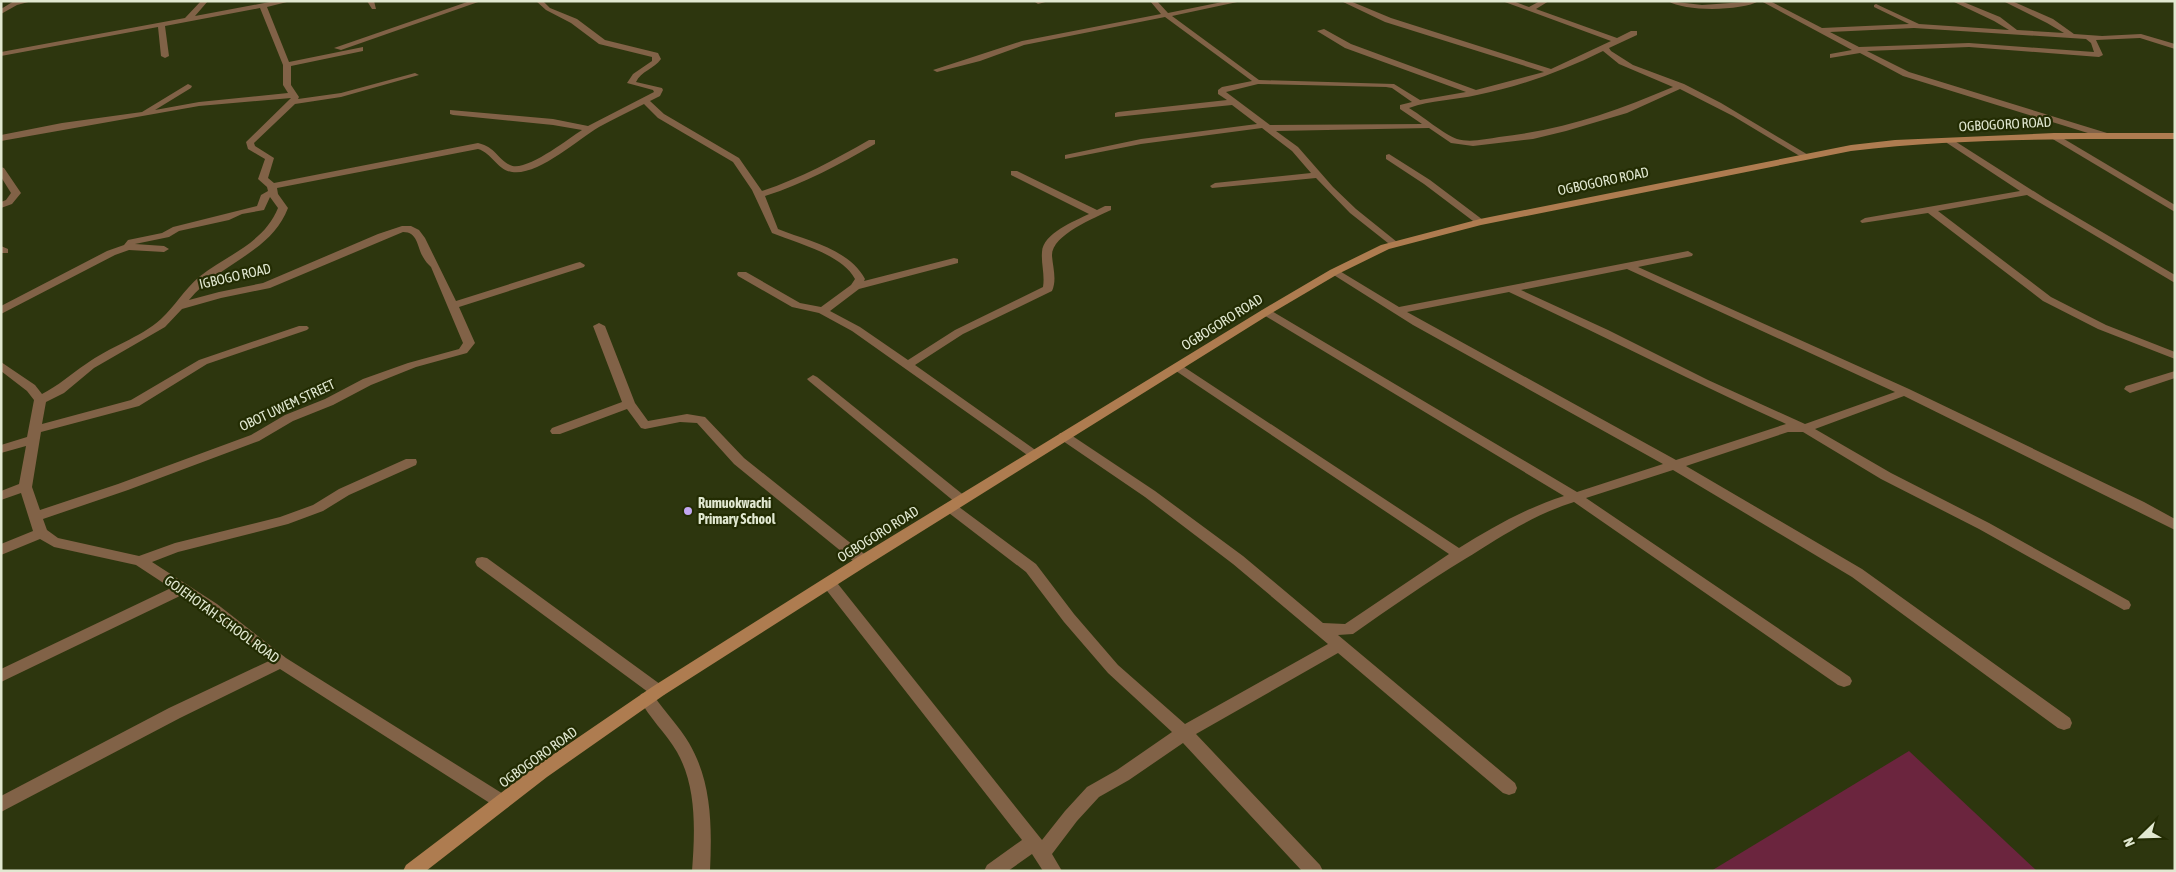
<svg xmlns="http://www.w3.org/2000/svg" width="2176" height="872" font-family="'Asap Condensed',sans-serif">
<style>
.green{fill:#6b253e}
.lines{fill:none;stroke-linecap:round;stroke-linejoin:round}
.street{fill:#816247;fill-rule:evenodd}
.secondary{fill:#ae7c50;fill-rule:evenodd}
.poi-dot{fill:#c3a7f2;stroke:#232c03;stroke-width:2}
.labels{text-anchor:middle;dominant-baseline:central;stroke-width:4.5;stroke-linejoin:round;paint-order:stroke}
.street-label{font-size:14px;fill:#e1e8d1;stroke:#232c03}
.poi-label{font-size:14px;font-weight:bold;fill:#e1e8d1;stroke:#232c03;text-anchor:start}
</style>
<rect width="100%" height="100%" fill="#2d360e"/>
<path class="green" d="M 1909,751 L 2037,871 L 1711,871 Z"/>
<g class="lines">
<g class="street">
<path d="M 32,1 L 17,5 L 1,14 L 1,9 L 14,1 Z"/>
<path d="M 201,1 L 208,1 L 195,16 L 275,1 L 291,1 L 267,7 L 289,62 L 363,47 L 363,51 L 291,66 L 291,85 L 299,97 L 298,99 L 341,93 L 415,73 L 419,75 L 341,97 L 295,104 L 254,143 L 255,146 L 274,158 L 268,178 L 274,183 L 478,143 C 497,148 496,158 510,165 C 525,173 568,139 582,130 L 553,125 L 453,115 L 450,114 L 450,110 L 553,119 L 588,126 L 654,92 L 653,90 L 627,83 L 633,74 L 652,61 L 652,57 L 599,44 L 571,23 L 546,10 L 536,1 L 543,1 L 550,8 L 577,19 L 605,40 L 658,53 L 661,59 C 654,69 641,71 636,82 L 662,88 L 663,90 L 660,96 L 650,101 L 664,114 L 739,158 L 762,191 C 801,178 834,160 869,140 L 875,140 L 875,144 C 838,165 806,183 765,196 L 778,229 C 808,241 849,249 865,279 L 864,281 L 954,258 L 958,259 L 958,263 L 859,289 L 830,311 L 860,327 L 908,360 L 955,330 L 1043,287 C 1045,275 1041,264 1042,252 C 1043,233 1075,221 1089,214 L 1011,175 L 1011,171 L 1017,171 L 1097,210 L 1105,206 L 1111,206 L 1111,210 C 1095,218 1051,235 1052,256 C 1053,268 1057,280 1052,291 L 963,334 L 915,365 L 1041,454 L 1040,457 L 1030,457 L 852,331 L 819,313 L 792,307 L 738,276 L 737,274 L 738,272 L 746,272 L 800,303 L 821,307 L 851,285 L 855,279 C 842,254 796,243 772,233 L 752,190 L 733,162 L 658,118 L 644,104 C 629,112 613,119 599,127 C 577,140 538,176 512,172 C 497,170 492,153 478,149 L 277,188 L 278,194 L 288,208 C 271,253 218,264 189,300 L 219,292 L 263,283 L 378,234 L 402,226 L 411,226 L 419,230 L 425,238 L 456,301 L 576,263 L 580,262 L 585,265 L 584,267 L 459,307 L 475,343 L 467,353 L 416,367 L 371,385 L 333,405 L 293,421 L 259,441 L 128,490 L 43,519 L 47,530 L 58,538 L 139,556 L 175,543 L 280,517 L 313,505 L 339,489 L 406,459 L 416,459 L 417,462 L 416,465 L 349,495 L 323,511 L 288,524 L 178,552 L 152,562 L 217,604 L 286,658 L 508,797 L 511,802 L 508,807 L 502,809 L 496,807 L 280,669 L 180,718 L 1,812 L 1,796 L 169,708 L 269,661 L 207,612 L 182,595 L 1,682 L 1,669 L 171,588 L 136,565 L 54,547 L 40,539 L 1,555 L 1,544 L 33,531 L 21,493 L 1,500 L 1,491 L 19,484 L 26,446 L 1,453 L 1,445 L 27,437 L 34,400 L 27,391 L 1,371 L 1,362 L 35,385 L 42,394 C 58,386 71,374 86,364 C 109,347 140,338 161,319 C 175,306 184,290 199,277 C 227,255 264,243 278,208 L 270,197 L 264,210 L 242,214 L 229,220 L 179,231 L 169,237 L 135,244 L 164,246 L 169,249 L 164,252 L 129,250 L 115,255 L 1,314 L 1,306 L 107,251 L 124,245 L 128,240 L 162,233 L 173,227 L 257,206 L 261,195 L 268,191 L 267,187 L 258,179 L 265,159 L 248,149 L 246,142 L 291,98 L 199,106 L 1,141 L 1,135 L 62,123 L 142,112 L 188,84 L 192,86 L 191,88 L 155,110 L 199,102 L 288,93 L 283,85 L 283,65 L 260,8 L 165,26 L 169,56 L 165,58 L 161,56 L 158,27 L 1,56 L 1,52 L 185,18 ZM 403,232 C 418,232 417,247 423,257 C 425,261 428,264 431,267 L 463,343 L 459,349 L 408,363 L 363,379 L 325,399 L 285,415 L 251,435 L 118,484 L 40,510 L 32,487 L 41,432 L 139,406 L 207,364 L 307,330 L 309,328 L 307,326 L 299,326 L 199,360 L 131,400 L 42,424 L 46,402 L 64,393 L 94,368 L 165,327 L 182,309 L 221,298 L 270,288 Z"/>
<path d="M 367,1 L 374,1 L 376,9 L 372,9 Z"/>
<path d="M 470,1 L 481,1 L 341,50 L 334,48 Z"/>
<path d="M 1049,1 L 1038,4 L 1035,2 L 1035,1 Z"/>
<path d="M 1150,1 L 1157,1 L 1168,13 L 1227,1 L 1242,1 L 1172,16 L 1259,80 L 1394,84 L 1420,100 L 1466,92 L 1345,48 L 1317,31 L 1324,29 L 1351,44 L 1476,90 L 1544,72 L 1385,22 L 1341,1 L 1350,1 L 1391,18 L 1551,69 L 1611,41 L 1502,1 L 1513,1 L 1529,7 L 1540,1 L 1549,1 L 1536,9 L 1617,38 L 1631,31 L 1637,31 L 1637,35 L 1609,48 L 1611,51 L 1633,65 L 1684,84 L 1721,103 L 1810,156 L 1803,158 L 1733,116 L 1680,89 L 1627,113 L 1566,131 L 1533,139 L 1473,146 L 1451,143 L 1429,128 L 1276,131 L 1298,147 L 1333,187 L 1356,209 L 1397,242 L 1398,244 L 1393,247 L 1350,213 L 1316,178 L 1212,188 L 1210,186 L 1215,183 L 1311,173 L 1292,151 L 1262,128 L 1141,144 L 1065,159 L 1065,155 L 1141,139 L 1257,124 L 1232,105 L 1115,117 L 1115,113 L 1118,112 L 1227,100 L 1218,94 L 1218,90 L 1222,87 L 1252,81 L 1165,17 L 1024,45 L 980,61 L 937,72 L 933,70 L 1022,41 L 1161,14 ZM 1603,51 L 1619,64 L 1673,87 C 1614,112 1563,130 1499,137 C 1486,139 1470,143 1457,139 C 1445,135 1421,115 1409,108 C 1431,100 1455,100 1477,95 C 1521,86 1563,71 1603,51 ZM 1258,84 L 1386,87 L 1392,88 L 1412,102 L 1400,105 L 1400,109 L 1422,124 L 1270,125 L 1226,92 Z"/>
<path d="M 1668,1 L 1702,5 L 1759,1 C 1742,11 1685,12 1668,1 Z"/>
<path d="M 1761,1 L 1770,1 L 1822,28 L 1909,24 L 1874,7 L 1874,5 L 1876,4 L 1919,24 L 2009,30 L 1994,21 L 1952,1 L 1961,1 L 2000,17 L 2017,30 L 2064,33 L 2047,23 L 2003,1 L 2012,1 L 2053,19 L 2074,34 L 2102,36 L 2141,34 L 2175,44 L 2175,49 L 2140,38 L 2096,40 L 2103,55 L 2099,57 L 1969,47 L 1867,51 L 1909,72 L 2107,133 L 2108,135 L 2104,138 L 1903,76 L 1860,53 L 1830,58 L 1830,54 L 1852,50 ZM 1914,28 L 2086,39 L 2091,43 L 2094,52 L 1969,43 L 1859,47 L 1830,32 Z"/>
<path d="M 2054,133 L 2175,205 L 2175,212 L 2051,138 L 2050,136 Z"/>
<path d="M 1950,138 L 2046,199 L 2175,275 L 2175,283 L 2027,195 L 1938,211 L 2051,297 L 2106,325 L 2175,352 L 2175,359 L 2098,329 L 2043,301 L 1928,213 L 1862,223 L 1860,221 L 1865,218 L 2020,191 L 1947,143 L 1946,141 Z"/>
<path d="M 1389,154 L 1430,180 L 1483,220 L 1483,224 L 1477,224 L 1424,184 L 1386,159 L 1386,155 Z"/>
<path d="M 1,167 L 4,168 L 21,193 L 12,204 L 1,208 L 1,202 L 6,200 L 11,193 L 1,177 Z"/>
<path d="M 1,246 L 8,249 L 8,253 L 1,253 Z"/>
<path d="M 1688,251 L 1693,254 L 1692,256 L 1638,267 L 1909,389 L 2144,502 L 2175,519 L 2175,530 L 1904,396 L 1815,429 L 1891,473 L 1989,523 L 2129,601 L 2131,605 L 2129,609 L 2124,610 L 1979,529 L 1881,479 L 1803,432 L 1788,432 L 1686,466 L 1862,569 L 2070,718 L 2072,723 L 2070,728 L 2064,730 L 2058,728 L 1852,577 L 1673,470 L 1586,498 L 1850,677 L 1852,681 L 1850,685 L 1844,687 L 1838,685 L 1574,502 C 1531,516 1502,536 1465,559 C 1427,582 1390,608 1353,634 L 1338,635 L 1515,783 L 1517,788 L 1515,793 L 1509,795 L 1503,793 L 1338,653 L 1196,734 L 1320,865 L 1323,871 L 1302,871 L 1183,743 L 1129,780 L 1099,797 L 1077,821 L 1052,854 L 1062,871 L 1043,871 L 1032,854 L 1008,871 L 984,871 L 987,865 L 1022,840 L 824,587 L 822,583 L 824,579 L 829,578 L 834,579 L 1042,840 L 1065,811 L 1087,787 L 1117,770 L 1172,732 L 1108,673 L 1064,622 L 1026,572 L 945,510 L 943,507 L 945,504 L 955,504 L 1036,564 L 1074,614 L 1118,665 L 1185,724 L 1328,644 L 1233,564 L 1145,497 L 1060,439 L 1058,436 L 1060,433 L 1068,433 L 1155,491 L 1243,556 L 1323,623 L 1345,624 L 1449,554 L 1173,369 L 1171,367 L 1173,365 L 1181,365 L 1459,548 C 1493,527 1526,508 1564,496 L 1262,314 L 1261,312 L 1262,310 L 1270,310 L 1577,492 L 1663,464 L 1413,325 L 1329,272 L 1334,269 L 1338,270 L 1399,307 ZM 1627,269 L 1895,392 L 1805,424 L 1708,380 L 1608,330 L 1521,290 ZM 1509,292 C 1602,335 1693,382 1786,424 L 1676,460 L 1407,312 Z"/>
<path d="M 599,323 L 605,326 L 635,403 L 648,421 L 687,414 L 705,417 L 744,458 L 868,557 L 870,561 L 868,565 L 858,565 L 734,464 L 697,423 L 680,422 L 645,429 L 641,428 L 627,409 L 560,434 L 552,434 L 550,431 L 552,428 L 622,402 L 593,326 Z"/>
<path d="M 2175,371 L 2175,378 L 2130,393 L 2124,389 L 2126,386 Z"/>
<path d="M 813,375 L 817,377 L 966,497 L 968,500 L 966,503 L 956,503 L 809,381 L 807,379 Z"/>
<path d="M 482,557 L 487,558 L 664,687 L 666,691 L 664,695 L 654,696 C 665,712 679,726 689,743 C 712,782 712,827 710,871 L 692,871 C 695,832 697,787 677,752 C 666,733 649,718 639,698 L 641,694 L 648,692 L 477,566 L 475,562 L 477,558 Z"/>
</g>
<path class="secondary" d="M 2054,133 L 2175,133 L 2175,139 C 2067,139 1958,138 1851,151 L 1481,225 L 1389,249 L 1338,274 L 1270,314 L 868,565 L 664,695 L 547,777 L 426,871 L 403,871 L 406,865 L 535,767 L 652,687 L 858,557 L 1262,310 L 1330,270 L 1381,245 L 1480,219 L 1851,145 L 1895,140 Z"/>
</g>
<circle class="poi-dot" cx="688" cy="511" r="5"/>
<g class="labels">
<g class="street-label">
<text transform="translate(2005 124) rotate(-3)">OGBOGORO ROAD</text>
<text transform="translate(1603 181) rotate(-12)">OGBOGORO ROAD</text>
<text transform="translate(235 276) rotate(-13)">IGBOGO ROAD</text>
<text transform="translate(1222 322) rotate(-32)">OGBOGORO ROAD</text>
<text transform="translate(287 405) rotate(-25)">OBOT UWEM STREET</text>
<text transform="translate(878 534) rotate(-32)">OGBOGORO ROAD</text>
<text transform="translate(222 619) rotate(36)">GOJEHOTAH SCHOOL ROAD</text>
<text transform="translate(538 757) rotate(-36)">OGBOGORO ROAD</text>
</g>
<g class="poi-label">
<text x="698" y="503">Rumuokwachi<tspan x="698" dy="16">Primary School</tspan></text>
</g>
</g>
<rect width="2176" height="872" fill="none" stroke="#e1e8d1" stroke-width="5"/>
<g transform="translate(2141 837) rotate(247)" stroke="#232c03" stroke-width="4" paint-order="stroke">
<path d="M0-4L9 19L0 12L-9 19Z" fill="#e1e8d1"/>
<text y="-8" font-size="14" font-weight="bold" text-anchor="middle" fill="#e1e8d1">N</text>
</g>
</svg>
